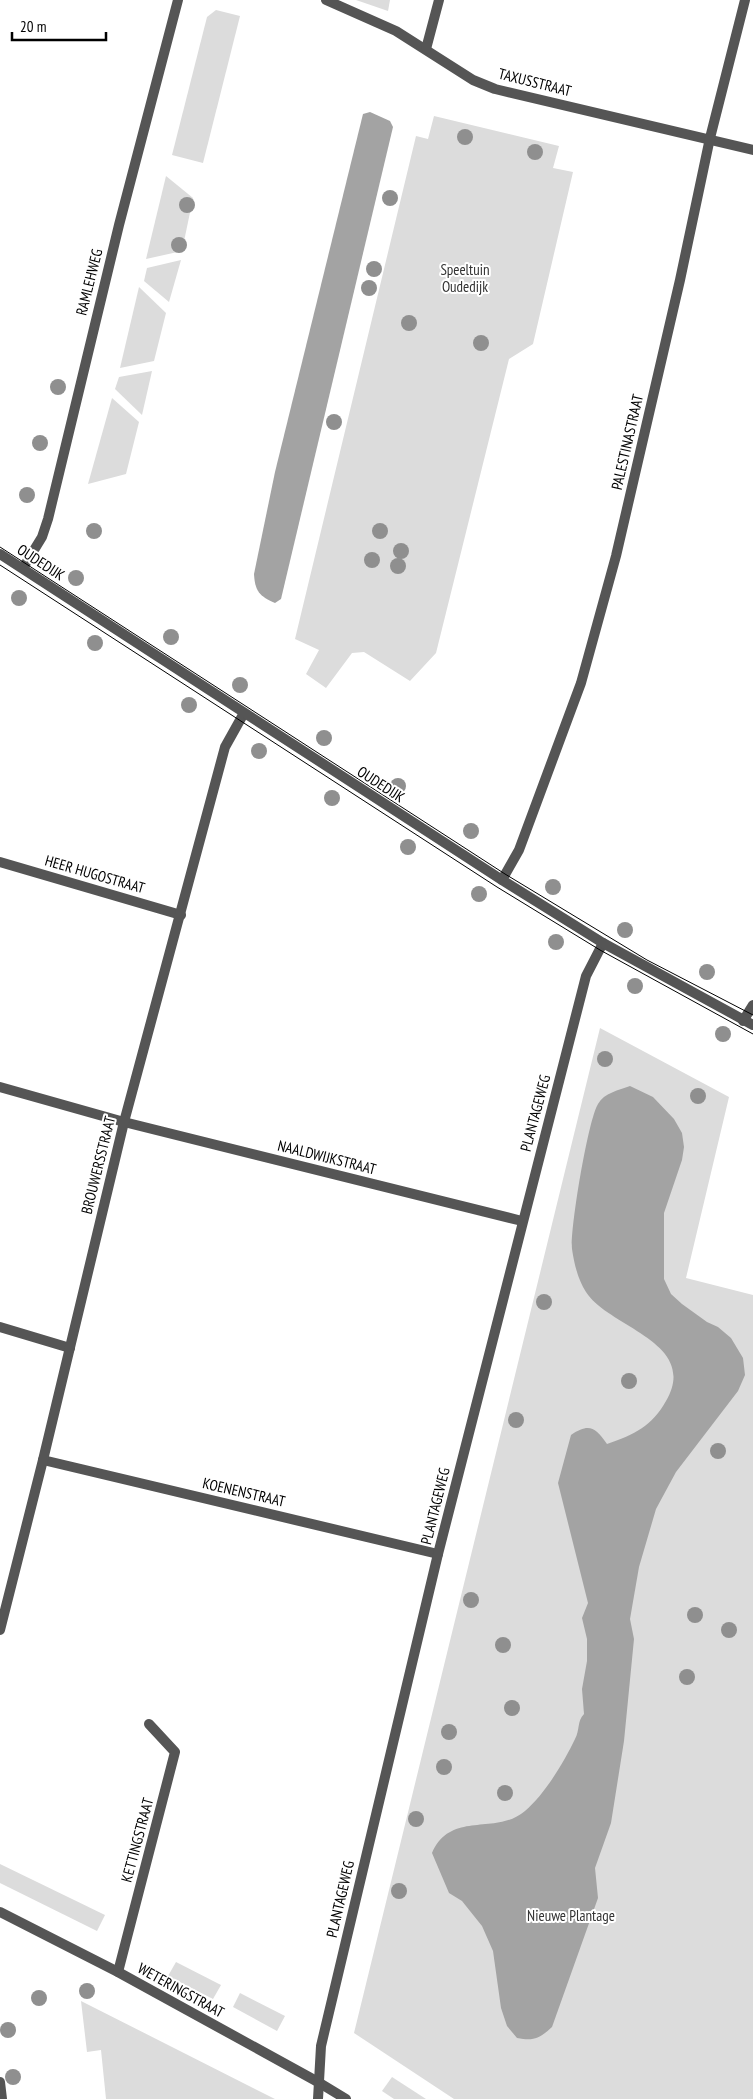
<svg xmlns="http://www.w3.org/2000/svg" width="753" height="2099" font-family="'PT Sans Narrow',sans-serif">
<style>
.green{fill:#dcdcdc}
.water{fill:#a3a3a3}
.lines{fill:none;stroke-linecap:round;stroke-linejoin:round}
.minor{stroke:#555;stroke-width:10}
.tertiary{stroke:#555;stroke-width:10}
.tram{stroke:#000;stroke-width:1}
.tree{fill:#8f8f8f}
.labels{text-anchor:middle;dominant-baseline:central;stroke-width:4;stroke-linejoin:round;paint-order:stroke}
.street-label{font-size:15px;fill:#000;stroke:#fff}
.park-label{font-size:15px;fill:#333;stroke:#fff}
</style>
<rect width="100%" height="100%" fill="#fff"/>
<g class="green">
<path d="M 356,0 L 390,0 L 388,11 Z"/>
<path d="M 216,10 L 240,16 L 203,163 L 172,155 L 207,17 Z"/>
<path d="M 434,116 L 559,146 L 553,168 L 573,172 L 533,344 L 509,359 L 436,653 L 410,681 L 364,652 L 352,653 L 326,688 L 306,674 L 319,650 L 295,639 L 416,136 L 428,139 Z"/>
<path d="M 166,176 L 193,198 L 182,251 L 146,259 Z"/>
<path d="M 181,260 L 169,302 L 144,281 L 147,268 Z"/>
<path d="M 139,287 L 166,313 L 154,361 L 120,368 Z"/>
<path d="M 152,371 L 142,415 L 115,389 L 119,377 Z"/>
<path d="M 112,398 L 139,422 L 126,474 L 88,484 Z"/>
<path d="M 600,1028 L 729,1097 L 686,1278 L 753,1295 L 753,2099 L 454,2099 L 354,2033 Z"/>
<path d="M 0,1864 L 105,1915 L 97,1931 L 0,1883 Z"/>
<path d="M 176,1962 L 221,1985 L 213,1999 L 168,1976 Z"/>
<path d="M 240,1993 L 285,2016 L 277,2031 L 233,2007 Z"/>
<path d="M 81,2001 L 275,2099 L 106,2099 L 101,2050 L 87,2052 Z"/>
<path d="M 392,2077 L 426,2099 L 394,2099 L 382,2091 Z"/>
</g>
<g class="water">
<path d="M 370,112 L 390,121 L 393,127 L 281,599 L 275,603 C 259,596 255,591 254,574 L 275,472 L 363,114 Z"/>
<path d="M 630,1086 L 653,1097 L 674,1119 L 682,1133 L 684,1147 L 682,1160 L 664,1213 L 664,1279 L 671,1294 L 682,1304 L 707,1322 L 718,1327 L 731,1338 L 743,1358 L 745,1375 L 738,1391 L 676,1472 L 656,1509 L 639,1567 L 630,1619 L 634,1639 L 624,1741 L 611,1823 L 595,1868 L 598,1898 L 552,2027 C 539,2039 534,2041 517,2038 L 507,2026 L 501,2008 L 493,1951 L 482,1926 L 462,1901 L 449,1893 L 432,1853 C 451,1810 496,1836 525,1811 C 545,1794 564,1762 575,1739 C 580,1730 577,1721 584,1714 L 582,1689 L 587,1661 L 587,1639 L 582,1618 L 588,1603 L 558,1483 L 571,1435 C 589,1423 595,1427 607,1444 C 634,1435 652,1426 666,1401 C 700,1342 609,1328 586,1292 C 578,1280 574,1263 572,1249 C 570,1229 588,1120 598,1104 C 604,1093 619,1090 630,1086 Z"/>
</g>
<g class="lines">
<g class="minor">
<path d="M 326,0 L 396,31 L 473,80 L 495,89 L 753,150"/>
<path d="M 426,49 L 439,0"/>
<path d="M 23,568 L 42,537 L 48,519 L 119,225 L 178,0"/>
<path d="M 0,862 L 181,915"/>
<path d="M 502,880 L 519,850 L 581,683 L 616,556 L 680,280 L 710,138 L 745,0"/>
<path d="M 743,1021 L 753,1005"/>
<path d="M 0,1087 L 124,1122 L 522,1221"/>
<path d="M 0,1327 L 70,1348"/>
<path d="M 43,1460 L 438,1554"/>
<path d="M 0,1630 L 43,1460 L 124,1122 L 225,747 L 244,713"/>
<path d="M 0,1912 L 118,1972 L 318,2082 L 346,2099"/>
<path d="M 118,1972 L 175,1752 L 149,1724"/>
<path d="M 0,2082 L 2,2099"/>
<path d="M 318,2099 L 321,2046 L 438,1554 L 586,976 L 603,943"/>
</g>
<path class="tertiary" d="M 0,554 L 502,880 L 603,943 L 753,1025"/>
<g class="tram">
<path d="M 0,547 L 505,874 L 647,960 L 753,1015"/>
<path d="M 0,565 L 497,887 L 600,950 L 753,1034"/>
</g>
</g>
<g class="tree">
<circle cx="465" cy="137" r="8"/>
<circle cx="535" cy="152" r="8"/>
<circle cx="390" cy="198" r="8"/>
<circle cx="187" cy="205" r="8"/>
<circle cx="179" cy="245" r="8"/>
<circle cx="374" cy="269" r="8"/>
<circle cx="369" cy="288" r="8"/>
<circle cx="409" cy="323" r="8"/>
<circle cx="481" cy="343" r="8"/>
<circle cx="58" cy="387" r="8"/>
<circle cx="334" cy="422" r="8"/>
<circle cx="40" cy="443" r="8"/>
<circle cx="27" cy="495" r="8"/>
<circle cx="94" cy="531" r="8"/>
<circle cx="380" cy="531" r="8"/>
<circle cx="401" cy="551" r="8"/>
<circle cx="372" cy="560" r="8"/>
<circle cx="398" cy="566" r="8"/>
<circle cx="76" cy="578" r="8"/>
<circle cx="19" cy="598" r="8"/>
<circle cx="171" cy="637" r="8"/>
<circle cx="95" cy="643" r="8"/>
<circle cx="240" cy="685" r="8"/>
<circle cx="189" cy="705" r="8"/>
<circle cx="324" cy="738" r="8"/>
<circle cx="259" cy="751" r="8"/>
<circle cx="398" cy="786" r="8"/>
<circle cx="332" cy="798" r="8"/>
<circle cx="471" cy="831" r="8"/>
<circle cx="408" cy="847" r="8"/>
<circle cx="553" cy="887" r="8"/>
<circle cx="479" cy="894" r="8"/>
<circle cx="625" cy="930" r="8"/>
<circle cx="556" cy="942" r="8"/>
<circle cx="707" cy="972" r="8"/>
<circle cx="635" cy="986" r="8"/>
<circle cx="723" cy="1034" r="8"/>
<circle cx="605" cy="1059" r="8"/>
<circle cx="698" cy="1096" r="8"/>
<circle cx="544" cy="1302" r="8"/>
<circle cx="629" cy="1381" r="8"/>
<circle cx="516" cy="1420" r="8"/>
<circle cx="718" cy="1451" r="8"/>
<circle cx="471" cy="1600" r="8"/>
<circle cx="695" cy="1615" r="8"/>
<circle cx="729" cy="1630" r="8"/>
<circle cx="503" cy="1645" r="8"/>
<circle cx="687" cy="1677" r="8"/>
<circle cx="512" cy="1708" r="8"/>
<circle cx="449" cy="1732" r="8"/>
<circle cx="444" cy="1767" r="8"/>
<circle cx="505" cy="1793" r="8"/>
<circle cx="416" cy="1819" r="8"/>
<circle cx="399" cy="1891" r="8"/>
<circle cx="87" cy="1991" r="8"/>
<circle cx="39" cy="1998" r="8"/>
<circle cx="8" cy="2030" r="8"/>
<circle cx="13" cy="2077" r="8"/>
</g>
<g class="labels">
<g class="street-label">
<text transform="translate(535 82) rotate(14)">TAXUSSTRAAT</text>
<text transform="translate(89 282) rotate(-76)">RAMLEHWEG</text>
<text transform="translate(627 442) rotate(-77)">PALESTINASTRAAT</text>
<text transform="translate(41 562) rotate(33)">OUDEDIJK</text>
<text transform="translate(381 784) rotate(33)">OUDEDIJK</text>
<text transform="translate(95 874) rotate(16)">HEER HUGOSTRAAT</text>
<text transform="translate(535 1113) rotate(-75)">PLANTAGEWEG</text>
<text transform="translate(327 1157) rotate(14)">NAALDWIJKSTRAAT</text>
<text transform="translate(98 1165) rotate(-76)">BROUWERSSTRAAT</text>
<text transform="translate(244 1492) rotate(13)">KOENENSTRAAT</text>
<text transform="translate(435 1506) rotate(-76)">PLANTAGEWEG</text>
<text transform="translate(137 1840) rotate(-75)">KETTINGSTRAAT</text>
<text transform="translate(340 1899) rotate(-77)">PLANTAGEWEG</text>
<text transform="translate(181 1990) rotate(29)">WETERINGSTRAAT</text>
</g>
<g class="park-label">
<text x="465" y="269">Speeltuin<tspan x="465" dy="17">Oudedijk</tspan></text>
<text x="571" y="1915">Nieuwe Plantage</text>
</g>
</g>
<path d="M12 32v8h94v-8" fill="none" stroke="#000000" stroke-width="2.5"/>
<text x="20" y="32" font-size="15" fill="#000000" stroke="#ffffff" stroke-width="4" paint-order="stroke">20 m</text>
</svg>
